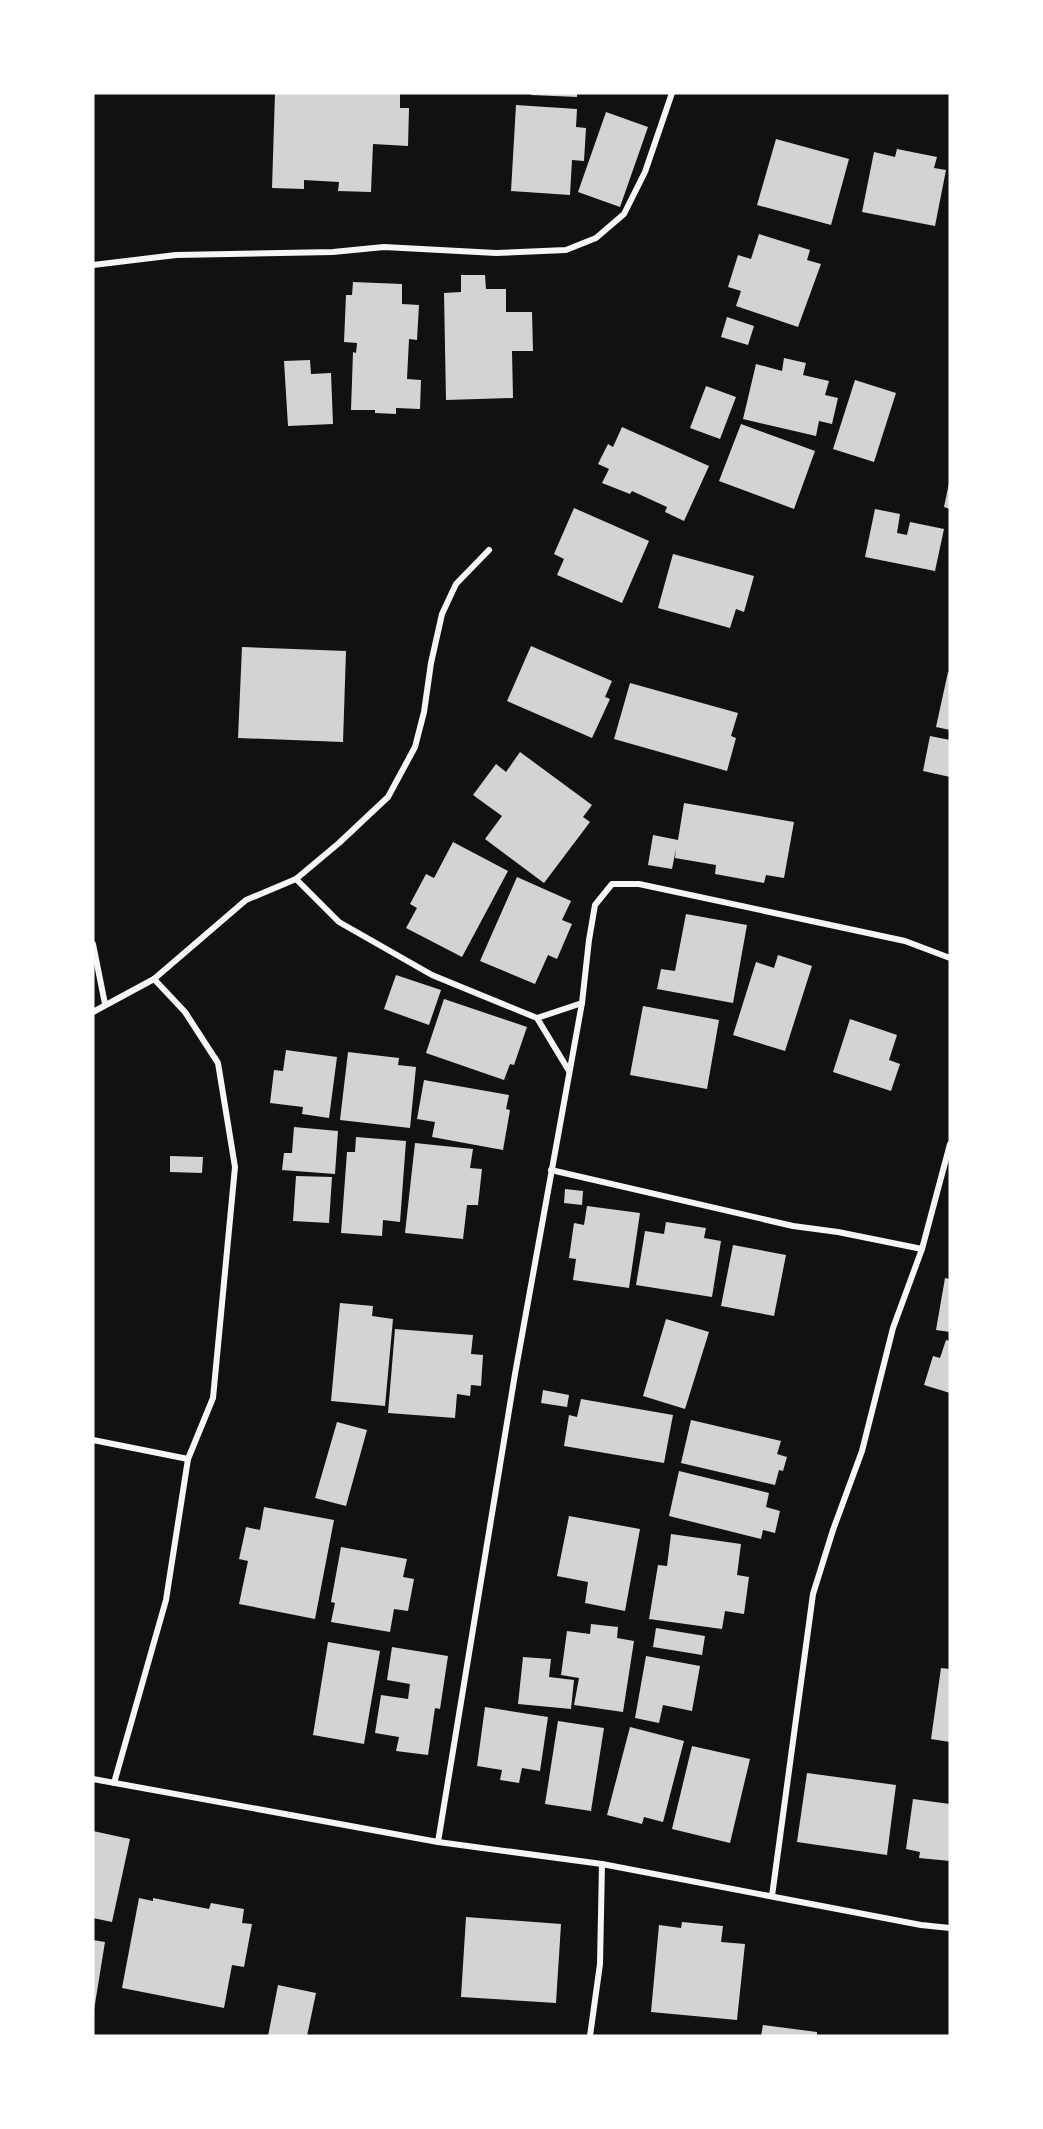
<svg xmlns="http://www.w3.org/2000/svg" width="1043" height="2129" font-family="'Golos Text',sans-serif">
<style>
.building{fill:#d3d3d3}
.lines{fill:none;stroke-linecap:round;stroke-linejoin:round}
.minor{stroke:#f5f5f5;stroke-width:6}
</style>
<rect width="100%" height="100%" fill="#111"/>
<g class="building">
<path d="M 275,93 L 400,93 L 400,108 L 409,108 L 408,146 L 373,144 L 371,192 L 338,191 L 339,182 L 304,180 L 304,189 L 272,188 Z"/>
<path d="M 531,93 L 577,93 L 577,97 L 531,95 Z"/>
<path d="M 516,105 L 577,109 L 576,127 L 586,128 L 584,161 L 572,160 L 570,195 L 511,191 Z"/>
<path d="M 606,112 L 648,127 L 620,207 L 578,192 Z"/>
<path d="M 776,139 L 849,159 L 831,225 L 757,205 Z"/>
<path d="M 897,149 L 937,157 L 934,168 L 946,170 L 935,226 L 862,212 L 874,152 L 895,157 Z"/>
<path d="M 759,234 L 810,250 L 807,260 L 821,264 L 798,327 L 736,306 L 741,291 L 728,287 L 738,255 L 751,259 Z"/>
<path d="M 461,275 L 485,275 L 486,289 L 506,289 L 506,312 L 532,312 L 533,351 L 512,351 L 513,398 L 446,400 L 444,293 L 461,292 Z"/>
<path d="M 353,282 L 402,284 L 402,304 L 419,305 L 417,340 L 409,339 L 407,379 L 421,380 L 420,409 L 396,408 L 396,414 L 375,413 L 375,410 L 351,410 L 353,352 L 356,353 L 357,343 L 344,342 L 346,295 L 352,295 Z"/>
<path d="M 727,317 L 754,326 L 748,345 L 721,337 Z"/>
<path d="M 784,358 L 806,363 L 803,375 L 829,381 L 825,395 L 838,398 L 832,424 L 819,421 L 816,436 L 743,419 L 756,364 L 782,371 Z"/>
<path d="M 310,360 L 311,374 L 331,373 L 333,424 L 288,426 L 284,361 Z"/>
<path d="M 855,380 L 896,393 L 874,462 L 833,449 Z"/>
<path d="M 706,386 L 736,397 L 720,439 L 690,428 Z"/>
<path d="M 741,424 L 815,451 L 794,509 L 719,481 Z"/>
<path d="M 622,427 L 709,466 L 684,521 L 665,512 L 667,507 L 632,491 L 630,494 L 602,483 L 609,469 L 598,464 L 608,444 L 613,447 Z"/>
<path d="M 949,483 L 950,483 L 950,509 L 944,507 Z"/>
<path d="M 574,508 L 649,541 L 622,603 L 557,575 L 564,559 L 554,554 Z"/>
<path d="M 875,509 L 900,514 L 897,533 L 907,535 L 910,522 L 944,529 L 935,571 L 865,557 Z"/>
<path d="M 673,554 L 754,576 L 744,612 L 736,609 L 730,628 L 658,608 Z"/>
<path d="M 531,646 L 612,681 L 605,697 L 610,699 L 592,738 L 507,701 Z"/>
<path d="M 242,647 L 346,651 L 343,742 L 238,738 Z"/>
<path d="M 948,672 L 950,673 L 950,730 L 936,727 Z"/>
<path d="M 630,683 L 738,713 L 731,736 L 736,738 L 727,771 L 614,739 Z"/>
<path d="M 930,736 L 950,740 L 950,777 L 923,771 Z"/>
<path d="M 520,752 L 592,805 L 583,817 L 590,822 L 544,883 L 485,839 L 502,816 L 473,795 L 496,764 L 506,772 Z"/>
<path d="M 684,803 L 794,822 L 784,878 L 766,875 L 764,883 L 715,874 L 716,865 L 675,858 L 676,849 L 672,869 L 648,865 L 653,835 L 678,840 Z"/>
<path d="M 453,842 L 508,871 L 462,957 L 406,928 L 417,908 L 410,904 L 426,874 L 434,878 Z"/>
<path d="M 517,877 L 571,901 L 562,920 L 572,924 L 557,959 L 548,955 L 535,984 L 480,961 Z"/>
<path d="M 686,914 L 747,925 L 733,1003 L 657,989 L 661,969 L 675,971 Z"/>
<path d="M 778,955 L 812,966 L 785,1051 L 733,1035 L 756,962 L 774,968 Z"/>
<path d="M 396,975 L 441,990 L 429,1025 L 384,1009 Z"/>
<path d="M 444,999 L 527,1027 L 514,1065 L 510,1064 L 504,1080 L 426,1053 Z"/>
<path d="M 643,1006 L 719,1020 L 707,1089 L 630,1075 Z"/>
<path d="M 850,1019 L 897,1035 L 889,1060 L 900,1064 L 891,1091 L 833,1072 Z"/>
<path d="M 286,1050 L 337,1057 L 329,1118 L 302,1114 L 303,1107 L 270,1103 L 274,1070 L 283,1071 Z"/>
<path d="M 348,1052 L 399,1058 L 398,1065 L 416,1067 L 410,1128 L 340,1120 Z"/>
<path d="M 424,1080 L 509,1095 L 506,1109 L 510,1110 L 503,1150 L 432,1137 L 435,1122 L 417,1119 Z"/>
<path d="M 294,1127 L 338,1131 L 335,1174 L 282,1170 L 284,1153 L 292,1153 Z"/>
<path d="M 356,1137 L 406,1141 L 400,1222 L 383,1220 L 382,1236 L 341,1233 L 347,1152 L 355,1152 Z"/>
<path d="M 415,1143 L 473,1149 L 470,1168 L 482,1169 L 478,1205 L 467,1205 L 463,1239 L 405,1233 Z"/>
<path d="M 170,1156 L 203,1157 L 202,1173 L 170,1172 Z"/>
<path d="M 296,1176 L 332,1177 L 329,1223 L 293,1221 Z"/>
<path d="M 565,1189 L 583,1191 L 582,1205 L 564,1203 Z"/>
<path d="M 587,1206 L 640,1213 L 629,1288 L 573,1280 L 576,1259 L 569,1258 L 574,1223 L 584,1225 Z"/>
<path d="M 666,1222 L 706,1228 L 704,1238 L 721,1241 L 712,1297 L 636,1285 L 645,1231 L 664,1234 Z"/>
<path d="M 733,1245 L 786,1255 L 774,1316 L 721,1306 Z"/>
<path d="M 945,1278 L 950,1279 L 950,1332 L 936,1330 Z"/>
<path d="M 340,1303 L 373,1306 L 372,1316 L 393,1319 L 385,1406 L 331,1401 Z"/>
<path d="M 666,1319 L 709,1332 L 685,1409 L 643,1396 Z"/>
<path d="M 395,1329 L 473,1335 L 471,1354 L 483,1355 L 481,1386 L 471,1385 L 470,1396 L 457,1394 L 455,1418 L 388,1413 Z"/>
<path d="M 946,1340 L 950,1341 L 950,1393 L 924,1385 L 933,1356 L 940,1358 Z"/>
<path d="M 543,1390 L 569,1395 L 567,1407 L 541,1403 Z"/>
<path d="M 581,1399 L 673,1415 L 664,1463 L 564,1446 L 569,1415 L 577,1417 Z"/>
<path d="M 691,1420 L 781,1441 L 777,1454 L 787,1457 L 783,1471 L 779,1470 L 775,1485 L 681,1463 Z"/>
<path d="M 337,1422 L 367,1430 L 346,1506 L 315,1498 Z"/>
<path d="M 679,1471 L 769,1493 L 766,1507 L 780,1511 L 775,1533 L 763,1530 L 761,1539 L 669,1516 Z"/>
<path d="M 264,1507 L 334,1520 L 315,1619 L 239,1604 L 248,1561 L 239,1559 L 246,1527 L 260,1530 Z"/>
<path d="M 569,1516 L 640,1529 L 625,1611 L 585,1603 L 588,1582 L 557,1576 Z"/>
<path d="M 671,1534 L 741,1544 L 737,1575 L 749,1577 L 744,1614 L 725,1611 L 722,1629 L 649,1619 L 658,1565 L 667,1566 Z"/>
<path d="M 341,1547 L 407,1559 L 403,1577 L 414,1579 L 408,1611 L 394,1609 L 390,1632 L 331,1622 L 335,1603 L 331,1602 Z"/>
<path d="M 591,1624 L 618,1627 L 617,1638 L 634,1641 L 623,1712 L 574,1705 L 579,1678 L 561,1675 L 567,1631 L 590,1634 Z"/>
<path d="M 656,1628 L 705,1636 L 702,1655 L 653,1647 Z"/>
<path d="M 328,1642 L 380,1651 L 364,1744 L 313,1735 Z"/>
<path d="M 392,1647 L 448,1656 L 440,1709 L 435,1708 L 428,1755 L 396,1751 L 399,1737 L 375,1733 L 381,1695 L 408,1699 L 410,1684 L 387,1680 Z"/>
<path d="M 646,1656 L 700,1666 L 692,1711 L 663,1705 L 659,1723 L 635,1718 Z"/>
<path d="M 523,1657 L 551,1659 L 549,1677 L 574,1680 L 571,1709 L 518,1704 Z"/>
<path d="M 941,1668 L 950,1669 L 950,1742 L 931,1739 Z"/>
<path d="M 485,1707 L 548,1717 L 540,1771 L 522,1768 L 519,1783 L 500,1780 L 502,1770 L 477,1766 Z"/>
<path d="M 558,1721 L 604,1728 L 591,1811 L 545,1804 Z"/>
<path d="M 630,1727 L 684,1741 L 663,1822 L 644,1817 L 642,1824 L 607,1815 Z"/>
<path d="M 692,1746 L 750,1759 L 730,1843 L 672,1829 Z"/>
<path d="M 807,1773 L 896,1785 L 887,1855 L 797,1842 Z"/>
<path d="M 913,1799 L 950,1804 L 950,1861 L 919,1858 L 920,1852 L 906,1849 Z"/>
<path d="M 93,1831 L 130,1839 L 112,1922 L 93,1918 Z"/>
<path d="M 139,1898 L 153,1901 L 153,1898 L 209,1909 L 211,1903 L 244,1909 L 242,1923 L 252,1924 L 244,1967 L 232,1965 L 224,2008 L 122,1988 Z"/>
<path d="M 466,1917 L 561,1924 L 556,2003 L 461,1997 Z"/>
<path d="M 682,1922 L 723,1926 L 721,1942 L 745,1944 L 737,2020 L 651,2012 L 659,1925 L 681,1928 Z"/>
<path d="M 93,1940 L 105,1942 L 94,2010 L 93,2010 Z"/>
<path d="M 278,1985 L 316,1993 L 307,2036 L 268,2036 Z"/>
<path d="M 763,2025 L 817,2032 L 817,2036 L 761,2036 Z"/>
</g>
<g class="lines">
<g class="minor">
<path d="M 93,265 L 176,255 L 333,252 L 384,247 L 496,253 L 566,250 L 596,238 L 624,214 L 645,172 L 672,93"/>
<path d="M 296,879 L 339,922 L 432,975 L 537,1018 L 569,1071"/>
<path d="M 93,944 L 105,1004"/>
<path d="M 93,1012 L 154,979 L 246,900 L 296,879 L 339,843 L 388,797 L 415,747 L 424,712 L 431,663 L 442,614 L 456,584 L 489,550"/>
<path d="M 537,1018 L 582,1003"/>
<path d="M 551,1170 L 793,1226 L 838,1232 L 922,1249"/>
<path d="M 93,1440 L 188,1459"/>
<path d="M 93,1779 L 438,1842 L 602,1864 L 921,1925 L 950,1928"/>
<path d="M 114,1783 L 166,1600 L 188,1459 L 213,1398 L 235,1167 L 218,1063 L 185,1012 L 154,979"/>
<path d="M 438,1842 L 515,1374 L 582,1003 L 589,940 L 595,905 L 612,884 L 639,884 L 905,941 L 950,958"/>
<path d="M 772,1896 L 813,1594 L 833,1530 L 862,1451 L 893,1328 L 922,1249 L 950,1144"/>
<path d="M 590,2036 L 600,1964 L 602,1864"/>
</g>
</g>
<rect width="1043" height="2129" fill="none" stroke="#ffffff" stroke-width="189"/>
</svg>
